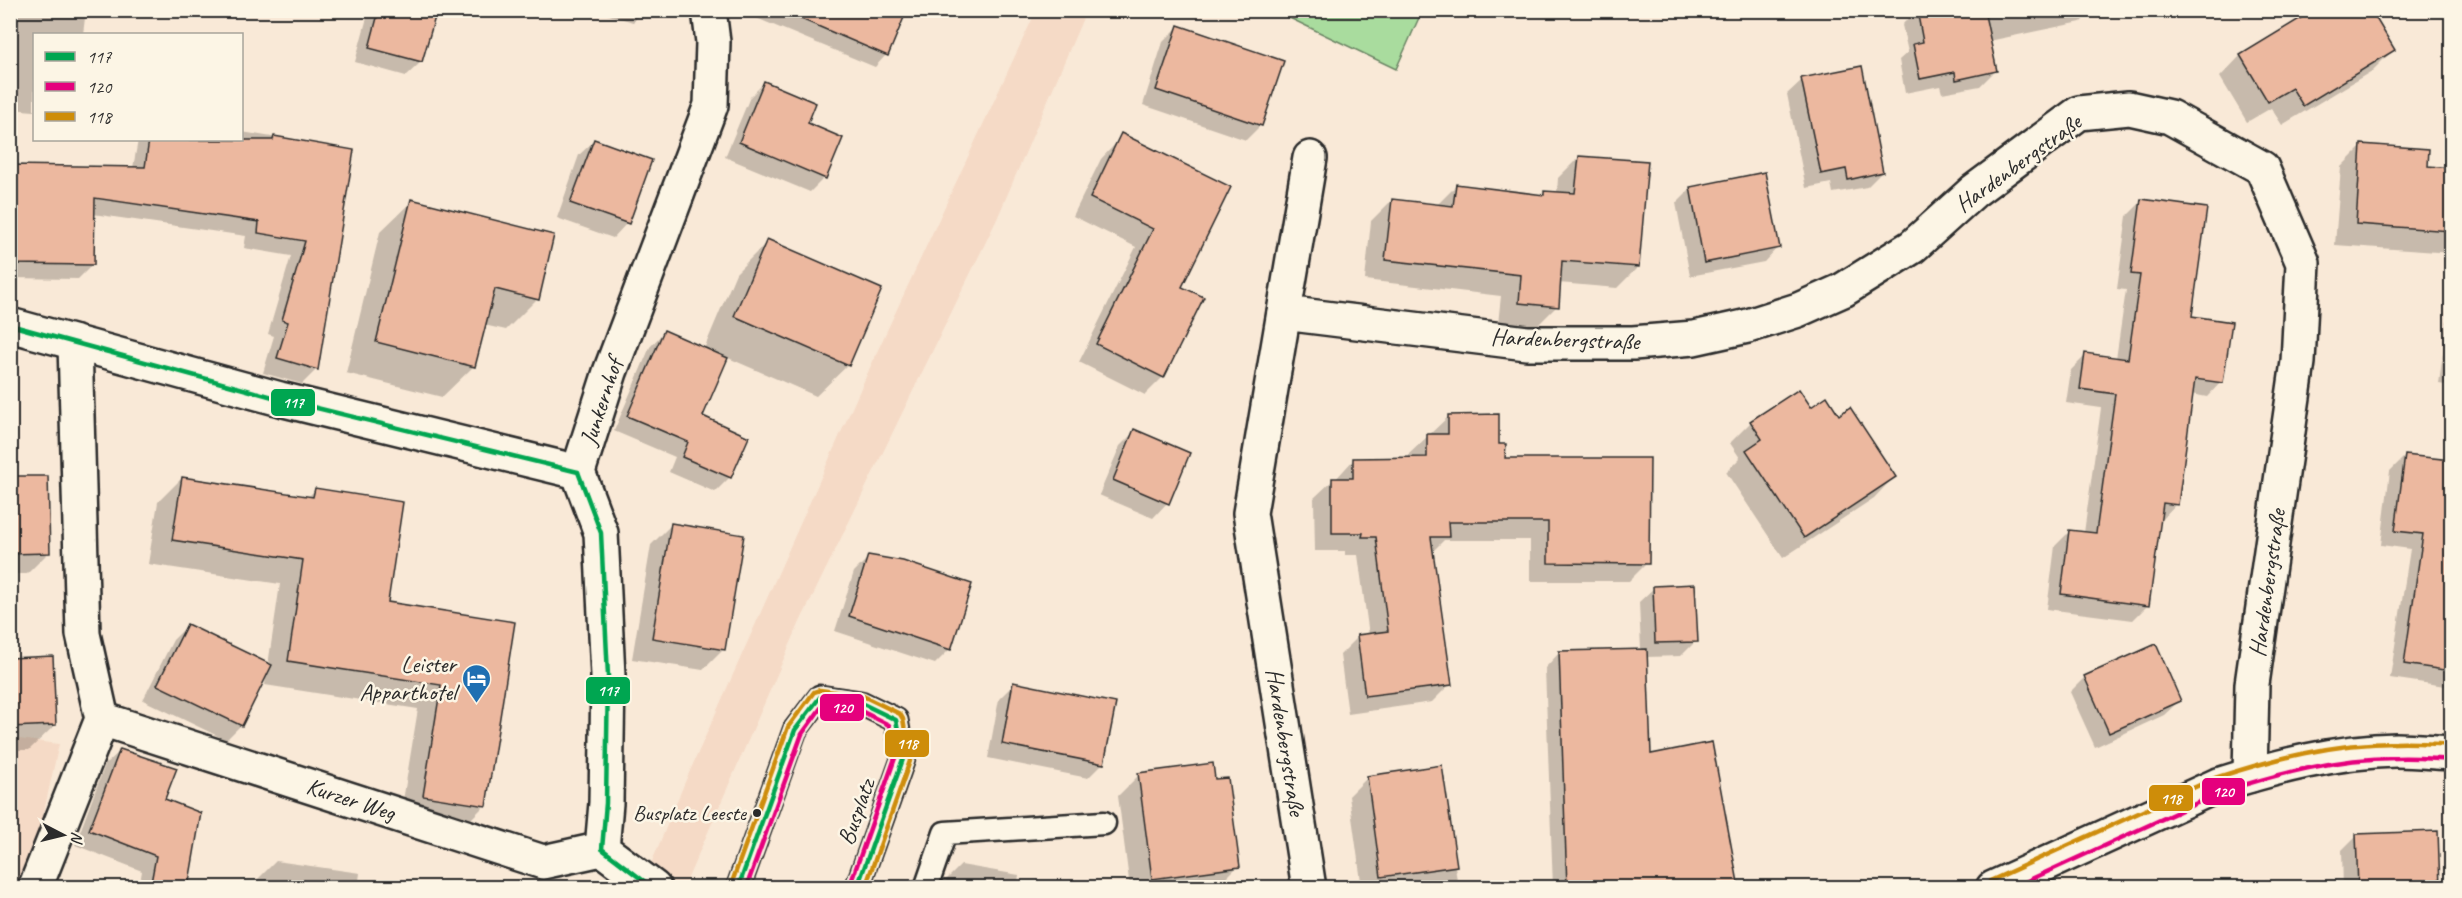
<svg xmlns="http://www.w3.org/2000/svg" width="2462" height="898" font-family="Caveat,sans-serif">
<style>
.built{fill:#f5dac6}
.green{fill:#a9dc9e;stroke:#6a8464;stroke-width:1.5}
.shadow{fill:#0003}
.building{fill:#ecb89f;stroke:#2b2b2b;stroke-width:1.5}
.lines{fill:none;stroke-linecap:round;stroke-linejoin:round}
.service-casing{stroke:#2b2b2b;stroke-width:27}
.minor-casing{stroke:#2b2b2b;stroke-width:38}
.tertiary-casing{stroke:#2b2b2b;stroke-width:38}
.service{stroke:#fcf5e5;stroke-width:22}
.minor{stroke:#fcf5e5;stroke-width:33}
.tertiary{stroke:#fcf5e5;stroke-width:33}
.bus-1-casing{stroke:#fcf5e5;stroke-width:9}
.bus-2-casing{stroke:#fcf5e5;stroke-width:9}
.bus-3-casing{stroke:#fcf5e5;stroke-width:9}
.bus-1{stroke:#00a651;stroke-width:4.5}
.bus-2{stroke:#e5007d;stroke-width:4.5}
.bus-3{stroke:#ce8d09;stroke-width:4.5}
.bus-dot{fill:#2b2b2b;stroke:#fcf5e5;stroke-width:2}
.labels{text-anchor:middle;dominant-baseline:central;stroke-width:5;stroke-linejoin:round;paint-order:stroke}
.bus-label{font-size:22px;fill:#2b2b2b;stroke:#fcf5e5;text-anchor:end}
.street-label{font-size:24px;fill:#2b2b2b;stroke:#fcf5e5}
.poi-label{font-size:24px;fill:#2b2b2b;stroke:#fcf5e5;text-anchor:end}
.line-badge{stroke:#fcf5e5;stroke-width:2}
.badge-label{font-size:16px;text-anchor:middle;font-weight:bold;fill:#fff}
</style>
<rect width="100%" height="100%" fill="#f9e9d7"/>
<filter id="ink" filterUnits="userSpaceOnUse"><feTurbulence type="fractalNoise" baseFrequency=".0167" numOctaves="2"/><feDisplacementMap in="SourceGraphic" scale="12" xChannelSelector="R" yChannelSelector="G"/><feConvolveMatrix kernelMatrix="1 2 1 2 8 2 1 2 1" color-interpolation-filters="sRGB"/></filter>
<g filter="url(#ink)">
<g class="built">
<path d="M 1036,11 L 1086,11 L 997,219 L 800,622 L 684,887 L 641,888 L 685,782 L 877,352 Z"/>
<path d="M 11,738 L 59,744 L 36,847 L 20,887 L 11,888 Z"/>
</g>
<path class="green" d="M 1275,11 L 1422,11 L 1396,69 Z"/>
<g class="shadow">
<path d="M 10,10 L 86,10 L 83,34 L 34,34 L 34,111 L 10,109 Z"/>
<path d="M 369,10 L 435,10 L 421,62 L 406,76 L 355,62 Z"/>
<path d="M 593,10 L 644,10 L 633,22 Z"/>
<path d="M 737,10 L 903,10 L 886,55 L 875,67 Z"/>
<path d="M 967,10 L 989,10 L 982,17 Z"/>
<path d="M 1916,10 L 2092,10 L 2081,22 L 1989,41 L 1995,71 L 1980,86 L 1942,93 L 1940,86 L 1905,93 L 1899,60 L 1908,52 L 1902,25 Z"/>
<path d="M 2317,10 L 2393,50 L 2372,71 L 2282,125 L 2271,108 L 2247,122 L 2220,77 L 2240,56 Z"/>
<path d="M 1178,27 L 1261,125 L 1246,140 L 1143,105 L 1163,42 Z"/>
<path d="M 1802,80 L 1882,172 L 1867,187 L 1833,193 L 1831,183 L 1806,188 L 1787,94 Z"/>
<path d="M 764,83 L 824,178 L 810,192 L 725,157 L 750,97 Z"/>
<path d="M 242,132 L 353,151 L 316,370 L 302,384 L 263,373 L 274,336 L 268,334 L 291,256 L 244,248 L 246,236 L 93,214 L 93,264 L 78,279 L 10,278 L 10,167 L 133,168 L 138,140 L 242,140 Z"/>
<path d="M 1119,140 L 1180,287 L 1163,377 L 1145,395 L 1079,362 L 1136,247 L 1073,216 L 1101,159 Z"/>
<path d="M 594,141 L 627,223 L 613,238 L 557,218 L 579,155 Z"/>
<path d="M 2362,146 L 2426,168 L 2452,169 L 2452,253 L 2335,245 L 2341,167 Z"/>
<path d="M 1579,157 L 1638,267 L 1617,288 L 1559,283 L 1557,306 L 1536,327 L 1498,324 L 1501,296 L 1365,280 L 1371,221 L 1392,200 L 1437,205 L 1456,186 L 1541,196 L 1545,192 L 1557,193 L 1558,178 Z"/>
<path d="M 1764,174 L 1778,247 L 1764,262 L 1690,276 L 1676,203 L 1690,189 Z"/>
<path d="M 412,201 L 537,299 L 506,330 L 484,325 L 474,366 L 442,397 L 346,373 L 380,232 Z"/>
<path d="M 2142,201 L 2191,317 L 2221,382 L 2207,397 L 2191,394 L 2176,504 L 2162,519 L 2159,519 L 2148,605 L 2133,620 L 2047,609 L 2055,546 L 2070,531 L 2084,533 L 2101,408 L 2066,403 L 2071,370 L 2086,355 L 2116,359 L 2126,290 L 2117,289 L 2127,216 Z"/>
<path d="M 768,241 L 848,365 L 816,396 L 726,357 L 701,417 L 747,437 L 730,477 L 715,492 L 669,472 L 675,457 L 614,431 L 650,347 L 664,332 L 704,349 L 736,273 Z"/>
<path d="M 2452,308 L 2452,386 L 2439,384 L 2448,312 Z"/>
<path d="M 1810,409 L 1838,417 L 1894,477 L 1874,498 L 1783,558 L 1726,472 L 1740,458 L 1730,443 L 1751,422 Z"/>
<path d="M 1449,416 L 1498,446 L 1504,460 L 1647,563 L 1629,581 L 1530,581 L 1530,540 L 1444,540 L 1432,552 L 1450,684 L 1432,702 L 1348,714 L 1340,655 L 1358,637 L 1369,635 L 1358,555 L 1345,555 L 1345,551 L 1315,551 L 1314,498 L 1333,480 L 1335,480 L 1354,459 L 1409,459 L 1409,454 Z"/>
<path d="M 1135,431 L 1167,503 L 1153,518 L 1099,495 L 1120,446 Z"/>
<path d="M 2405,456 L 2452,462 L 2452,687 L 2390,678 L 2410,549 L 2381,545 L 2390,471 Z"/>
<path d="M 10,478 L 48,553 L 27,574 L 10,574 Z"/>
<path d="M 182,478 L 308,497 L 315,490 L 386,603 L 513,623 L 485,805 L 461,829 L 400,819 L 418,709 L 265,685 L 266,676 L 241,725 L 226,740 L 143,700 L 173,640 L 187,626 L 268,665 L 280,584 L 148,564 L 158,502 Z"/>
<path d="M 672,524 L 724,649 L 703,670 L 632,659 L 651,545 Z"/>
<path d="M 869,557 L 970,585 L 949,650 L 935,664 L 835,631 L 854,572 Z"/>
<path d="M 1654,588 L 1696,641 L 1681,656 L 1646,657 L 1650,756 L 1711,744 L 1739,888 L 1553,888 L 1545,668 L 1559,653 L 1641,650 L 1639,602 Z"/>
<path d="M 10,660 L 55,725 L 29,750 L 10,750 Z"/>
<path d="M 2085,677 L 2179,701 L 2164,715 L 2095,747 L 2070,692 Z"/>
<path d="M 1014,684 L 1103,763 L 1088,778 L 988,758 L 999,699 Z"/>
<path d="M 120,751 L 163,800 L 187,888 L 139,888 L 142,871 L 75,845 L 105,765 Z"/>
<path d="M 1441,767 L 1458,888 L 1362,888 L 1349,796 L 1368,777 Z"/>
<path d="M 1139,775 L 1213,781 L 1238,866 L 1217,887 L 1130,888 L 1118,796 Z"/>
<path d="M 2357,835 L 2439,888 L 2343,888 L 2342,850 Z"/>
<path d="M 276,861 L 360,873 L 358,888 L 249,888 Z"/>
<path d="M 961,865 L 1019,875 L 1017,888 L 945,888 L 946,880 Z"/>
</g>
<g class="building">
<path d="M 379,10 L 437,10 L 422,62 L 369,48 Z"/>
<path d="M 780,10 L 907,10 L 888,56 Z"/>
<path d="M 1917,10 L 1984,10 L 1997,71 L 1956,80 L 1955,72 L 1920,79 L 1913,44 L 1923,42 Z"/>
<path d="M 2314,10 L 2371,10 L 2395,50 L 2303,106 L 2292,88 L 2268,102 L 2240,55 Z"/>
<path d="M 1178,25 L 1284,61 L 1262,126 L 1156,90 Z"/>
<path d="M 1862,66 L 1883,172 L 1848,180 L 1846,169 L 1821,174 L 1801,78 Z"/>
<path d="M 764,81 L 816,103 L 808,123 L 843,138 L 826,179 L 739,142 Z"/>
<path d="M 1121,133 L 1231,187 L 1182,287 L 1204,297 L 1164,378 L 1096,344 L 1153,229 L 1090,198 Z"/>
<path d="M 274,136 L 354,150 L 318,370 L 277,358 L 288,322 L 282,320 L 305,241 L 258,233 L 259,222 L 95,198 L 94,265 L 10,264 L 10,165 L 145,167 L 149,140 L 273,140 Z"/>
<path d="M 594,139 L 652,160 L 629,224 L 570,203 Z"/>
<path d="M 2361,144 L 2429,149 L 2428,166 L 2451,168 L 2451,231 L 2356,224 Z"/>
<path d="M 1579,156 L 1648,161 L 1639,267 L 1562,261 L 1559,307 L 1519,303 L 1521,275 L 1385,260 L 1392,199 L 1453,206 L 1456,184 L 1544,195 L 1544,191 L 1575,193 Z"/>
<path d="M 1765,172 L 1780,248 L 1704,263 L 1690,187 Z"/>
<path d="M 411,199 L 554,235 L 539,300 L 495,289 L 475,367 L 376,342 Z"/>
<path d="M 2141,199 L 2207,208 L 2192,316 L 2232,322 L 2223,383 L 2195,379 L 2178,505 L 2163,503 L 2149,606 L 2061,594 L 2069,530 L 2096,533 L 2115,394 L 2080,389 L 2085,353 L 2128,359 L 2140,275 L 2131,274 Z"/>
<path d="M 767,239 L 882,289 L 849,366 L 734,316 Z"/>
<path d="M 664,330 L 728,358 L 703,416 L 749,437 L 731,478 L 682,457 L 688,442 L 627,416 Z"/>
<path d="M 1799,389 L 1811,407 L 1827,396 L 1839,415 L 1850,407 L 1896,477 L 1804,538 L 1746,450 L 1762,439 L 1750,421 Z"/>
<path d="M 1499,414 L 1499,444 L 1506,444 L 1505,458 L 1650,458 L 1649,564 L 1548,563 L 1548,522 L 1448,522 L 1449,537 L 1431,537 L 1452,685 L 1365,696 L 1357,635 L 1388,631 L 1376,537 L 1362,537 L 1363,533 L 1332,533 L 1332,478 L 1353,478 L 1353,458 L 1427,457 L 1427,434 L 1448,434 L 1448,415 Z"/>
<path d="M 1134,429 L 1190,453 L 1169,504 L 1113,480 Z"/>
<path d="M 2405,455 L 2451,460 L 2451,671 L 2404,664 L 2423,534 L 2395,531 Z"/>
<path d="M 10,476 L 48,476 L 50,553 L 10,554 Z"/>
<path d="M 182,477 L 313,497 L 315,488 L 403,502 L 388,602 L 515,622 L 486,806 L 423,796 L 441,685 L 288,661 L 303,560 L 172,540 Z"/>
<path d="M 671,523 L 744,535 L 725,650 L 652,638 Z"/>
<path d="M 868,555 L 903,561 L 972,584 L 951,650 L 849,616 Z"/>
<path d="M 1695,584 L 1698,642 L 1655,643 L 1653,586 Z"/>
<path d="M 187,624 L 272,665 L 242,726 L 157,685 Z"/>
<path d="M 2156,644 L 2181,701 L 2109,733 L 2084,676 Z"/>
<path d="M 1647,649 L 1651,754 L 1712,742 L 1739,888 L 1567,888 L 1559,651 Z"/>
<path d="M 53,656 L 56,725 L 10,727 L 10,658 Z"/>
<path d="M 1013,682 L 1116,703 L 1104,764 L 1002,744 Z"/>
<path d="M 120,749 L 177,768 L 165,799 L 201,813 L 188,888 L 150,888 L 156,856 L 89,830 Z"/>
<path d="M 1213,763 L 1215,779 L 1228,778 L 1240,867 L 1152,879 L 1138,773 Z"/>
<path d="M 1442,765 L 1457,866 L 1381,877 L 1367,776 Z"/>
<path d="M 2438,831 L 2440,888 L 2358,888 L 2356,834 Z"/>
</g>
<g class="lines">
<defs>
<g id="service">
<path d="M 738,888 L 795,730 L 820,697 L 861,703 L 896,720 L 903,759 L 857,888"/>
<path d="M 926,888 L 945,833 L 1104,823"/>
</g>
<g id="minor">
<path d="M 1284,313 L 1527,343 L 1633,343 L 1694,338 L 1748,326 L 1798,310 L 1843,290 L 1912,247 L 1974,191 L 2079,113 L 2129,108 L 2170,117 L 2262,168 L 2303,263 L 2298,362 L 2252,684 L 2250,775"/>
<path d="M 10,325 L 280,399 L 578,472"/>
<path d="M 102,719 L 543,862 L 602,849"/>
<path d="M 35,888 L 102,719 L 83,634 L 75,343"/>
<path d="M 654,888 L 602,849 L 606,803 L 608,676 L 601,533 L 578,472 L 610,372 L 711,105 L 713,42 L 709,10"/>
<path d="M 1309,888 L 1250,513 L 1310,158"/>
</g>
<path id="tertiary" d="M 1993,888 L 2218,785 C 2275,767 2336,751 2396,750 C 2414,750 2433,752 2452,753"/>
</defs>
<use href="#service" class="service-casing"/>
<use href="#minor" class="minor-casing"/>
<use href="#tertiary" class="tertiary-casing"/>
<use href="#service" class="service"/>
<use href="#minor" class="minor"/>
<use href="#tertiary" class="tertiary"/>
<defs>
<g id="bus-1">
<path d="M 10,325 L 280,399 L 578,472"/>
<path d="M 578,472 L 601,533 L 608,676 L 606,803 L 602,849 L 653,888"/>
<path d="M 738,888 L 795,730 L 820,697 L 861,703 L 896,720 L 903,759 L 857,888"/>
</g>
<g id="bus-2">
<path d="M 746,888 L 802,734 L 823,705 L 859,710 L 889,725 L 895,758 L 850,885"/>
<path d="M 2012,888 L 2221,792 C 2278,774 2336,758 2396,758 C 2415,757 2433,759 2452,760"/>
</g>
<g id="bus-3">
<path d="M 1990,881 L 2215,778 C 2273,759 2334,743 2396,743 C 2414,742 2433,744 2452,745"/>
<path d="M 731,885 L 788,727 L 814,692 L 820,690 L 863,696 L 900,714 L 903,719 L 910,761 L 865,888"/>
</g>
</defs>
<use href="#bus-1" class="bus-1-casing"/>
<use href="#bus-2" class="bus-2-casing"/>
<use href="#bus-3" class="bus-3-casing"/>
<use href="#bus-1" class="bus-1"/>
<use href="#bus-2" class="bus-2"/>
<use href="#bus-3" class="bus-3"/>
</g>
</g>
<defs>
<symbol id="hotel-pin" viewBox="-11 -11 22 30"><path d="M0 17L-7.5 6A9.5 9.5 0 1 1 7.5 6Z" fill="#1f6fb2" stroke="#fcf5e5"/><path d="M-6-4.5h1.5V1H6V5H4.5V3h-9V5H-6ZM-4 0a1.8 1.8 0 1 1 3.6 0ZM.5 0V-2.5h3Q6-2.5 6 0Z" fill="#fff"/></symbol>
</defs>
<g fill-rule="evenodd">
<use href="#hotel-pin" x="460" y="662" width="33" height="45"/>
</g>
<circle class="bus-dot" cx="757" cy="813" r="5"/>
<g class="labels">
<g class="bus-label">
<text x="746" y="813">Busplatz Leeste</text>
</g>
<g class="street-label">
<text transform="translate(2018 163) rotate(-36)">Hardenbergstraße</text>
<text transform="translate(1565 339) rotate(2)">Hardenbergstraße</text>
<text transform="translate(601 402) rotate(-72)">Junkernhof</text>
<text transform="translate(2267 583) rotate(-82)">Hardenbergstraße</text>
<text transform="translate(1286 742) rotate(81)">Hardenbergstraße</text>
<text transform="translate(351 799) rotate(18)">Kurzer Weg</text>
<text transform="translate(856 812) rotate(-70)">Busplatz</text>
</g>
<g class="poi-label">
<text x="456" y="664">Leister<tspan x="456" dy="28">Apparthotel</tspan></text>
</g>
</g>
<g class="line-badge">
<rect x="270" y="388" width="46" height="29" rx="6" fill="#00a651"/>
<rect x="585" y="676" width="46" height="29" rx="6" fill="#00a651"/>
<rect x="819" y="693" width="46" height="29" rx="6" fill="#e5007d"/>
<rect x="884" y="729" width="46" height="29" rx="6" fill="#ce8d09"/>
<rect x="2201" y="777" width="45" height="29" rx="6" fill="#e5007d"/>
<rect x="2148" y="784" width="46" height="28" rx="6" fill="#ce8d09"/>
</g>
<g class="badge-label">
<text x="293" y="408">117</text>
<text x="608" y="696">117</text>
<text x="842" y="713">120</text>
<text x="907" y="749">118</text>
<text x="2223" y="797">120</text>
<text x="2171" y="804">118</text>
</g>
<rect width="2462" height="898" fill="none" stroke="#fcf5e5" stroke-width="36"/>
<rect x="18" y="18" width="2426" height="862" fill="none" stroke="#2b2b2b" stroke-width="2" filter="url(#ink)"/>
<rect x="33" y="33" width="210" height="108" fill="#fcf5e5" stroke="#a8a49b" stroke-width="1.5"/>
<rect x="45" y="52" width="30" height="9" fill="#00a651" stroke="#a8a49b" stroke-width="1.5"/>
<text x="87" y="63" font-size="18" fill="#2b2b2b">117</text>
<rect x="45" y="82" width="30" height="9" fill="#e5007d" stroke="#a8a49b" stroke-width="1.5"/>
<text x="87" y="93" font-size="18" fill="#2b2b2b">120</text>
<rect x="45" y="112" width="30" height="9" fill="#ce8d09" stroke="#a8a49b" stroke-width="1.5"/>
<text x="87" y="123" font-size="18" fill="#2b2b2b">118</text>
<g transform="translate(63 835) rotate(97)" stroke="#fcf5e5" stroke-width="4.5" paint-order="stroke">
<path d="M0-4.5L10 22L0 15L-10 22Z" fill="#2b2b2b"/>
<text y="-9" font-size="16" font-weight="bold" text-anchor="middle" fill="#2b2b2b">N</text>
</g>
</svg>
